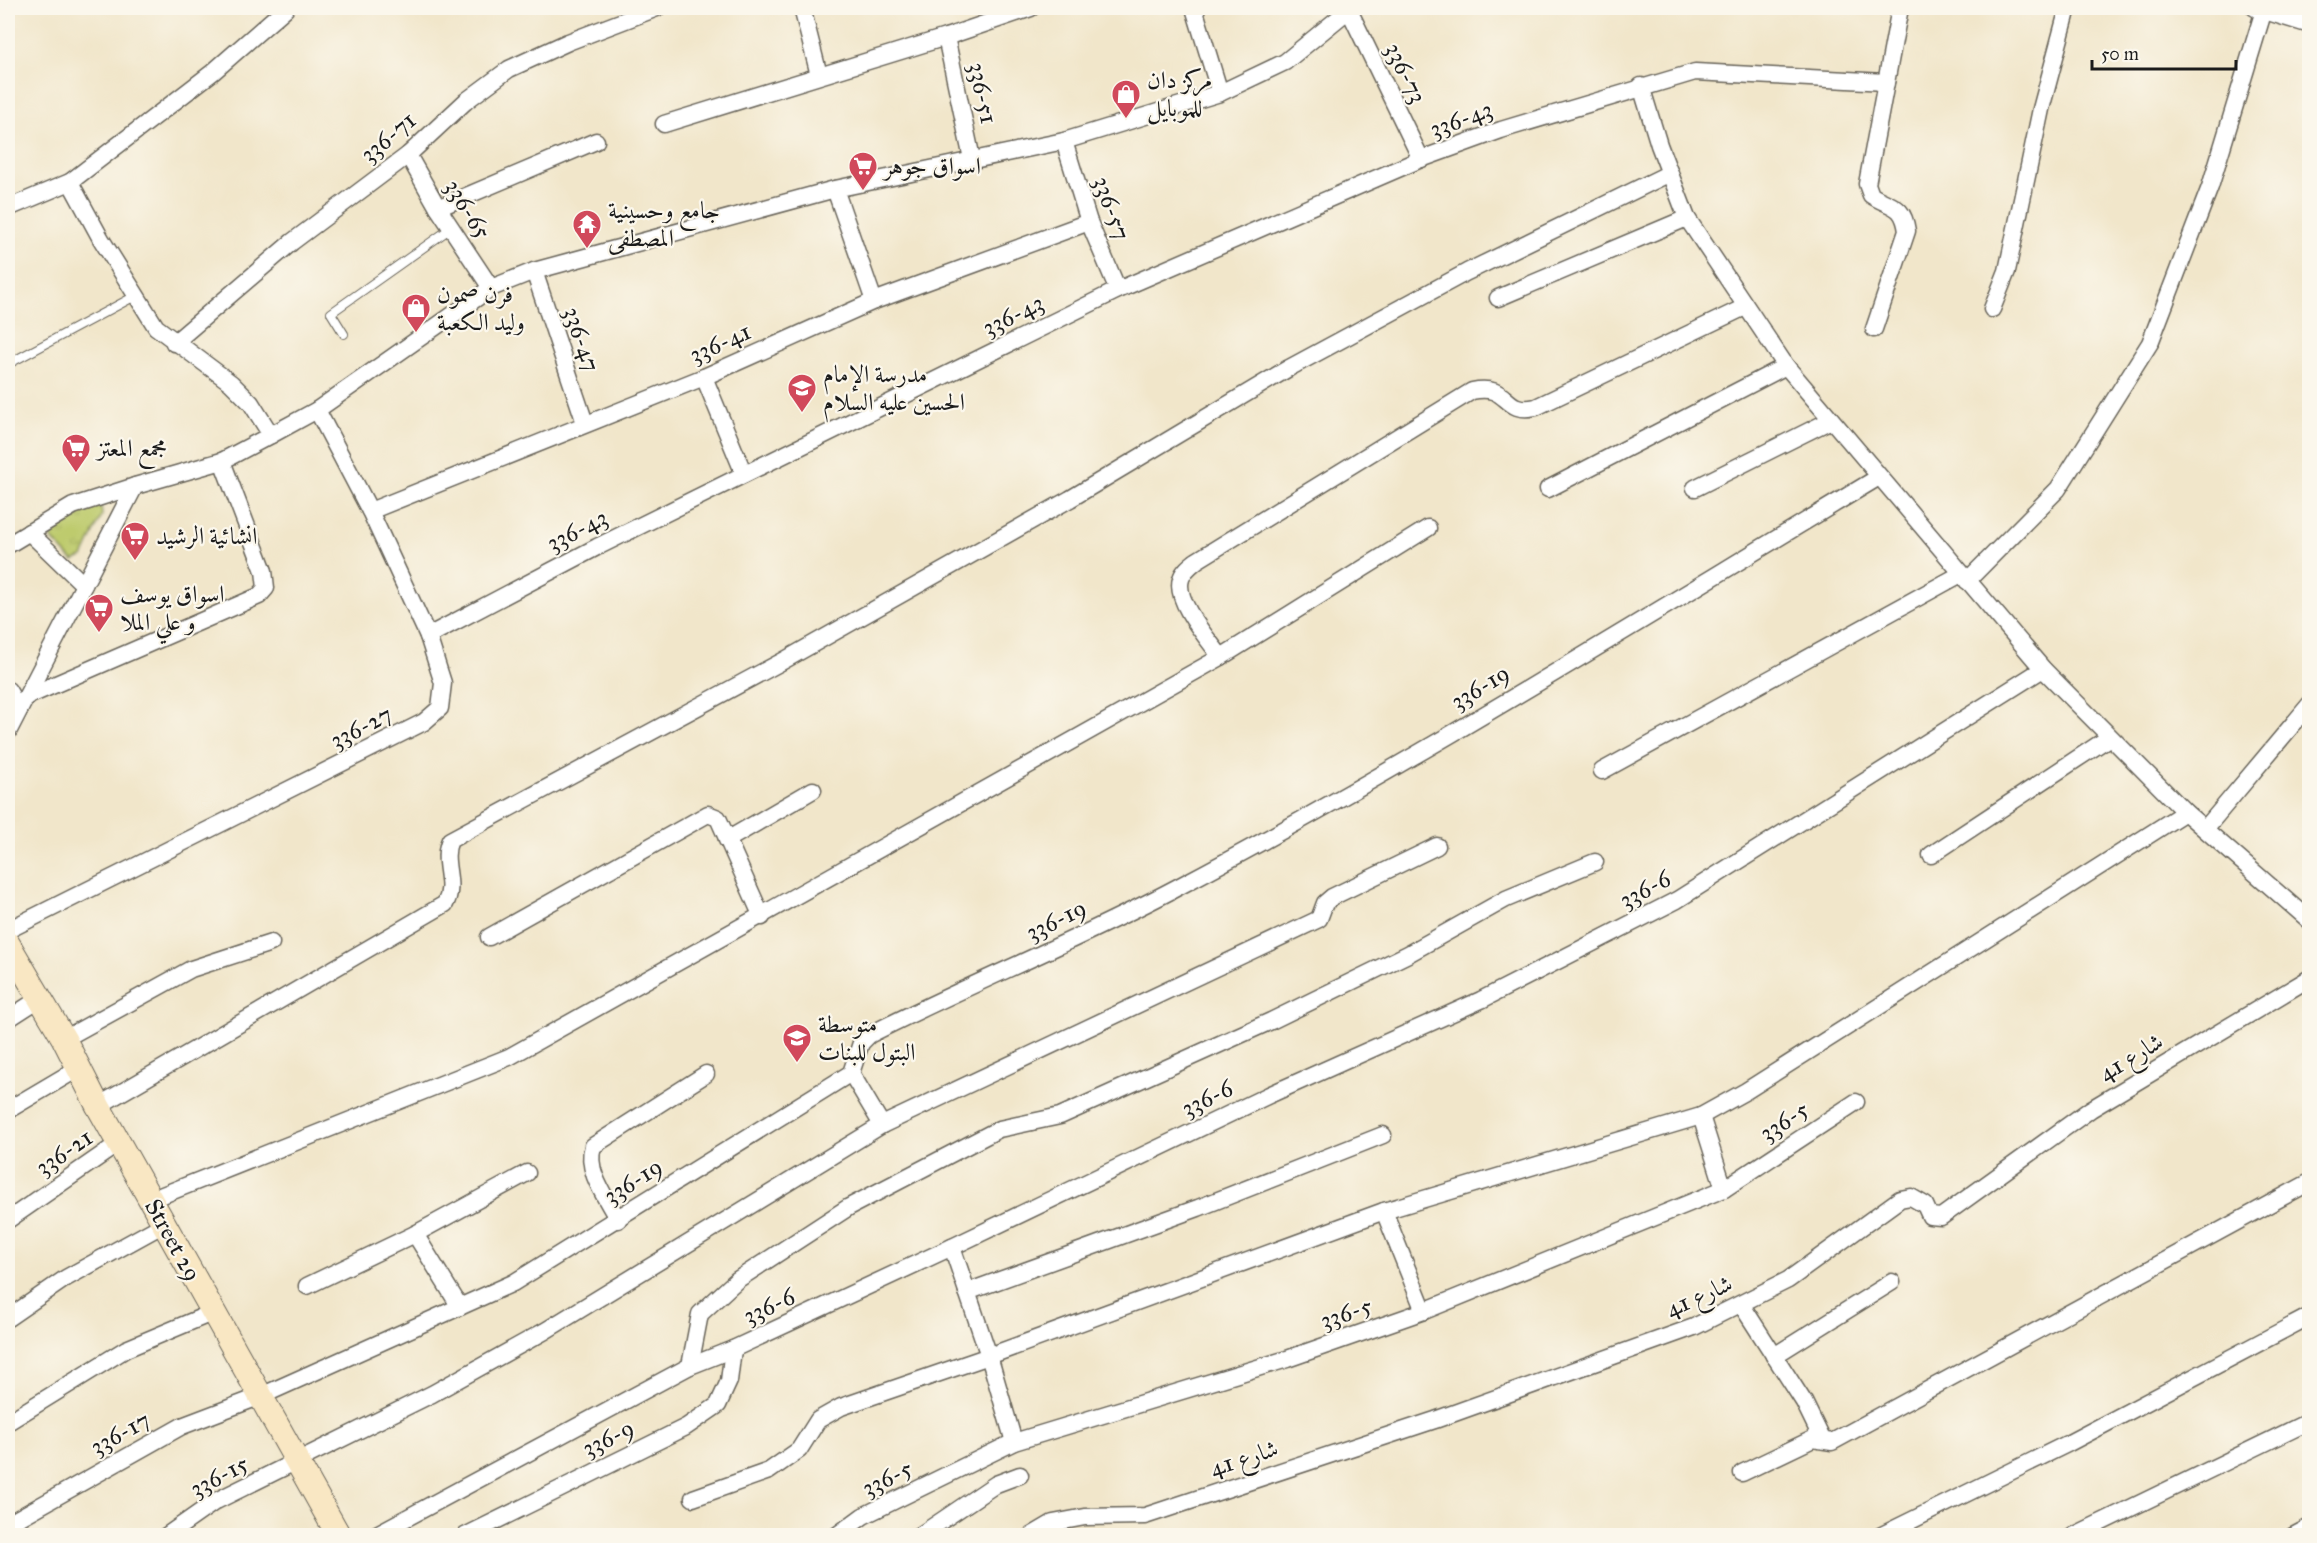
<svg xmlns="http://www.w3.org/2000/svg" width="2317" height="1543" viewBox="0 0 2317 1543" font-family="'IM FELL Great Primer',Amiri,serif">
  <defs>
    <pattern id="grass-tufts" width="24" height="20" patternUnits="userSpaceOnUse" patternTransform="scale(1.5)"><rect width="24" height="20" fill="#becb6d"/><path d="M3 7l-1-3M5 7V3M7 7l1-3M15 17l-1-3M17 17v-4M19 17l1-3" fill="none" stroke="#a3ae5e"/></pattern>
  </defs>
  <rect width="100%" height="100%" fill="#fbf7ec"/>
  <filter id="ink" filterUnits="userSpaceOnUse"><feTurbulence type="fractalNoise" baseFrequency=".0167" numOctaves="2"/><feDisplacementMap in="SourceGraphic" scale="12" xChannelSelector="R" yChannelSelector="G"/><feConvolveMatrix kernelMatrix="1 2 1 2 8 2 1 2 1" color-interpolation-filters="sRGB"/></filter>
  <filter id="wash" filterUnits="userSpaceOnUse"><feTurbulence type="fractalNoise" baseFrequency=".008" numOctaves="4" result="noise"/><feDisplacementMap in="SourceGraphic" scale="24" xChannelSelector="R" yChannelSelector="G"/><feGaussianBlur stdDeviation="1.35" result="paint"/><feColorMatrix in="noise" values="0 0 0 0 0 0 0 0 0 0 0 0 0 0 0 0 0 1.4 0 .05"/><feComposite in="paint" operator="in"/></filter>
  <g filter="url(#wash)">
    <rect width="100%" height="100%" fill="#f1e6ca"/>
    <polygon fill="url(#grass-tufts)" stroke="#6d7444" stroke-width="1.5" points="92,505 101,507 102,515 83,557 73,561 51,538 55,528"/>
  </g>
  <g filter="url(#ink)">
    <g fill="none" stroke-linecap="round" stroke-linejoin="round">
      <g stroke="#676359" stroke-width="10">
        <g id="lane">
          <polyline points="344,334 331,313 451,228"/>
          <polyline points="8,364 137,295"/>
        </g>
      </g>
      <g stroke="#676359" stroke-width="19">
        <g id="street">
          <polyline points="802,8 819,75"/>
          <polyline points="1194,8 1220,93"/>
          <polyline points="1348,8 1421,159"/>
          <polyline points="2255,8 2310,25"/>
          <polyline points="946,37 972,159"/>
          <polyline points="1641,86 1659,145 1687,218 1786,366 2043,669 2185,812 2310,921"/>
          <polyline points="664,124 946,37 1031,8"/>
          <polyline points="1064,141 1089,222 1118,290"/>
          <polyline points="408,155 438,208 491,288"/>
          <polyline points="70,182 101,239 156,327 231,383 251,403 271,435"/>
          <polyline points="835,189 874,301"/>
          <polyline points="8,208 70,182 213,72 286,8"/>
          <polyline points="438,208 596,141"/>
          <polyline points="534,271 585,423"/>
          <polyline points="1498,298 1687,218"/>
          <polyline points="1992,309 2007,271 2041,109 2068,8"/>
          <path d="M 1874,329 L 1907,231 C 1903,203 1891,208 1871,195 L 1867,184 L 1900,8"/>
          <polyline points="174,343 292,242 408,155 466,101 509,69 568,42 657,8"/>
          <polyline points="704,377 744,474"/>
          <polyline points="1695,488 1831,420"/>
          <polyline points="1548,489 1786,366"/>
          <polyline points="370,511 704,377 874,301 1089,222"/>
          <polyline points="29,532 84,585"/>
          <polyline points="8,545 73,506 135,486"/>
          <polyline points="1967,581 2058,489 2150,343 2210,187 2264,10"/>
          <polyline points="428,636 597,547 1118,290 1421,159 1501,130 1695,72 1886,82"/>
          <path d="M 1221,657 C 1208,639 1174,601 1181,579 C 1183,571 1190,566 1196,561 L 1472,391 C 1511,383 1501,415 1536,407 L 1745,307"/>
          <polyline points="8,690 19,710"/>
          <polyline points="26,697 259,596 266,588 264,571 222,461"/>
          <polyline points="8,732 135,486 222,461 271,435 317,410 491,288 534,271 835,189 1064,141 1220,93 1285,62 1351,8"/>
          <polyline points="1602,771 1961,574"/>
          <polyline points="2205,829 2310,704"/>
          <polyline points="727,840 813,790"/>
          <polyline points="1931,855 2110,737"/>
          <polyline points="8,930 424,722 440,708 443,683 428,636 370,511 317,410"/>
          <polyline points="489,937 708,814 718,818 762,917"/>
          <polyline points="8,1019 39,999"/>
          <polyline points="64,1039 191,969 271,943"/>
          <polyline points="851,1073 882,1125"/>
          <path d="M 98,1106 L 445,904 C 457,883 440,862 450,840 L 783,661 L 1070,499 L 1289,368 L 1467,272 L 1670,173"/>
          <polyline points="8,1110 79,1068"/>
          <polyline points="1701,1116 1724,1189"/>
          <polyline points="150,1200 509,1057 1221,657 1428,528"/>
          <polyline points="1384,1211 1424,1311"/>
          <polyline points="8,1220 119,1143"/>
          <path d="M 618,1220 C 606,1197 585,1171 593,1146 L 706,1074"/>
          <polyline points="415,1234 460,1307"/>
          <polyline points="952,1247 989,1356 1014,1442"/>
          <polyline points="307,1286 415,1234 527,1173"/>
          <polyline points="967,1292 1198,1208 1383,1135"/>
          <polyline points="1741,1304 1804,1402 1822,1439"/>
          <polyline points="8,1318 66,1278 164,1224"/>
          <polyline points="1774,1356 1892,1282"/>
          <polyline points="690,1366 700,1314 737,1280 849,1207 999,1129 1060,1116 1271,1021 1408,954 1506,899 1595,862"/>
          <polyline points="8,1422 126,1349 214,1312"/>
          <polyline points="1742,1473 1813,1439 1832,1442 2310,1182"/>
          <polyline points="693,1498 769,1471 799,1450 818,1420 841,1407 989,1356 1384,1211 1701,1116 1746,1091 2185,812"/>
          <path d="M 8,1524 L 182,1426 L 261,1396 L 513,1283 L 851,1073 L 861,1043 L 869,1035 C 971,983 1077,941 1178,887 C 1417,761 1647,616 1879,477"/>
          <polyline points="166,1536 216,1501 432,1394 545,1331 882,1125 1319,919 1325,903 1332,897 1437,846"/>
          <polyline points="373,1536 690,1366 733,1349 952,1247 1269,1095 1481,1000 1677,900 2043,669"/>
          <polyline points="465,1536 686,1427 718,1405 729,1381 733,1349"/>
          <polyline points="836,1536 863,1516 1014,1442 1287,1359 1424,1311 1724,1189 1856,1102"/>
          <polyline points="919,1536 996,1484 1020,1475"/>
          <polyline points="1031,1536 1053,1523 1085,1517 1145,1516 1435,1420 1694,1327 1788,1280 1900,1199 1911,1197 1925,1205 1930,1216 1941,1217 2091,1109 2310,978"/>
          <polyline points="1880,1536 2069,1443 2310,1316"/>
          <polyline points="2073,1536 2310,1421"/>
          <polyline points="2293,1536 2310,1527"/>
        </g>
      </g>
      <g stroke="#676359" stroke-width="26">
        <polyline id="secondary" points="8,944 64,1039 98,1106 339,1536"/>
      </g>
      <use href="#lane" stroke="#fff" stroke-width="8"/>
      <use href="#street" stroke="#fff" stroke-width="16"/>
      <use href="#secondary" stroke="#f9e7c3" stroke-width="24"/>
    </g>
  </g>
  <defs>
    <g id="shop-pin" transform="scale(1.5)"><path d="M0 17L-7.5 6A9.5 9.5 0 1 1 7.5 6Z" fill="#d1495b" stroke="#fbf7ec"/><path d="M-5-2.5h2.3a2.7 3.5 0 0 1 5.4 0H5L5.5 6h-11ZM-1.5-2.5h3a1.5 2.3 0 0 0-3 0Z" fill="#fff"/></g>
    <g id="supermarket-pin" transform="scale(1.5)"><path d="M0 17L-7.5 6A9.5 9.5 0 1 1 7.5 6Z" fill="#d1495b" stroke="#fbf7ec"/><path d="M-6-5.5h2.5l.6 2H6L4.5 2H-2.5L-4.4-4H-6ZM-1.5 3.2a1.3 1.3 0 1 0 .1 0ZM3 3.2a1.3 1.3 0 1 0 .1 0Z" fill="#fff"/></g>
    <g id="temple-pin" transform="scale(1.5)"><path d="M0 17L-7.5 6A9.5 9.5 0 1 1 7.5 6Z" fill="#d1495b" stroke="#fbf7ec"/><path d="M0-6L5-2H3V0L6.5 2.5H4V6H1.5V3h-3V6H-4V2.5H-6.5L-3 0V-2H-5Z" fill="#fff"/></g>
    <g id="school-pin" transform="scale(1.5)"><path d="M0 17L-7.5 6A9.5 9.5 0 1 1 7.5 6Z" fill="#d1495b" stroke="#fbf7ec"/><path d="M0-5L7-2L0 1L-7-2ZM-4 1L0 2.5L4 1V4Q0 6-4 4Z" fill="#fff"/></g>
  </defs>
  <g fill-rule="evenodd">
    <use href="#shop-pin" x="1126" y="94"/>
    <use href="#supermarket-pin" x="863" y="166"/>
    <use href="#temple-pin" x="587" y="224"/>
    <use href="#shop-pin" x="416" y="308"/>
    <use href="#school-pin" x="802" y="388"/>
    <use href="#supermarket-pin" x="76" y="448"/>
    <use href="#supermarket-pin" x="135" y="536"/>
    <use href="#supermarket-pin" x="99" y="608"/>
    <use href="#school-pin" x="797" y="1038"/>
  </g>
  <g text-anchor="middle" stroke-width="4.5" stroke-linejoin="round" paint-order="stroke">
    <g font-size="24" fill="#1c1c1c" stroke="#fbf7ec">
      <text transform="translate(1406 73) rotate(64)" y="8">336-73</text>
      <text transform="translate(983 93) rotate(78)" y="8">336-51</text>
      <text transform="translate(1461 119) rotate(-20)" y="8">336-43</text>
      <text transform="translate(388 137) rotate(-40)" y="8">336-71</text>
      <text transform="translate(1112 208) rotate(70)" y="8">336-57</text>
      <text transform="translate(468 209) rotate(58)" y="8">336-65</text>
      <text transform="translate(1013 315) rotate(-26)" y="8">336-43</text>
      <text transform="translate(582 339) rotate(71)" y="8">336-47</text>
      <text transform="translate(720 343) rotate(-24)" y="8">336-41</text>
      <text transform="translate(577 530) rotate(-27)" y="8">336-43</text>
      <text transform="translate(1480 687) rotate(-31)" y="8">336-19</text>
      <text transform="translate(361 727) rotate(-27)" y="8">336-27</text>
      <text transform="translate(1645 889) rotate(-28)" y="8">336-6</text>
      <text transform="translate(1056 920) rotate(-26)" y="8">336-19</text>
      <text transform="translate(2131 1057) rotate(-31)" y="8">شارع 41</text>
      <text transform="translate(1207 1098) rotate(-26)" y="8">336-6</text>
      <text transform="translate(1784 1121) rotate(-33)" y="8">336-5</text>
      <text transform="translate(64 1152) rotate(-34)" y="8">336-21</text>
      <text transform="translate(633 1181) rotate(-32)" y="8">336-19</text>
      <text transform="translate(173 1240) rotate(61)" y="8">Street 29</text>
      <text transform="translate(1699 1296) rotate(-24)" y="8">شارع 41</text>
      <text transform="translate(769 1306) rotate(-25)" y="8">336-6</text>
      <text transform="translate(1346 1313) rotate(-19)" y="8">336-5</text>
      <text transform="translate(120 1433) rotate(-29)" y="8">336-17</text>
      <text transform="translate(608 1438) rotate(-26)" y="8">336-9</text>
      <text transform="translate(1244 1458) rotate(-18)" y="8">شارع 41</text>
      <text transform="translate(219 1476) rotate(-28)" y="8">336-15</text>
      <text transform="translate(887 1478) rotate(-26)" y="8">336-5</text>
    </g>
    <g font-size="24" fill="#1c1c1c" stroke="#fbf7ec" text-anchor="start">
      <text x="1147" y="88">مركز دان<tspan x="1147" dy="28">للموبايل</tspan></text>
      <text x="884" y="174">اسواق جوهر</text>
      <text x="608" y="218">جامع وحسينية<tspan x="608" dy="28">المصطفى</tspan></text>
      <text x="437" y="302">فرن صمون<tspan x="437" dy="28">وليد الكعبة</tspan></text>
      <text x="823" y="382">مدرسة الإمام<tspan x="823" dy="28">الحسين عليه السلام</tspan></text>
      <text x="97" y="456">مجمع المعتز</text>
      <text x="156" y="544">انشائية الرشيد</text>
      <text x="120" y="602">اسواق يوسف<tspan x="120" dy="28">و علي الملا</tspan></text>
      <text x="818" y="1032">متوسطة<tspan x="818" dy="28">البتول للبنات</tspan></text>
    </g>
  </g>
  <rect width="2317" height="1543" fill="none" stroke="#fbf7ec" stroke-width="30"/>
  <path d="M2092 60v9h144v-9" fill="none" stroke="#1c1c1c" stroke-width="3"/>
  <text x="2101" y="60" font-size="18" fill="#1c1c1c" stroke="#fbf7ec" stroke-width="4.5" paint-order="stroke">50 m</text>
</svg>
